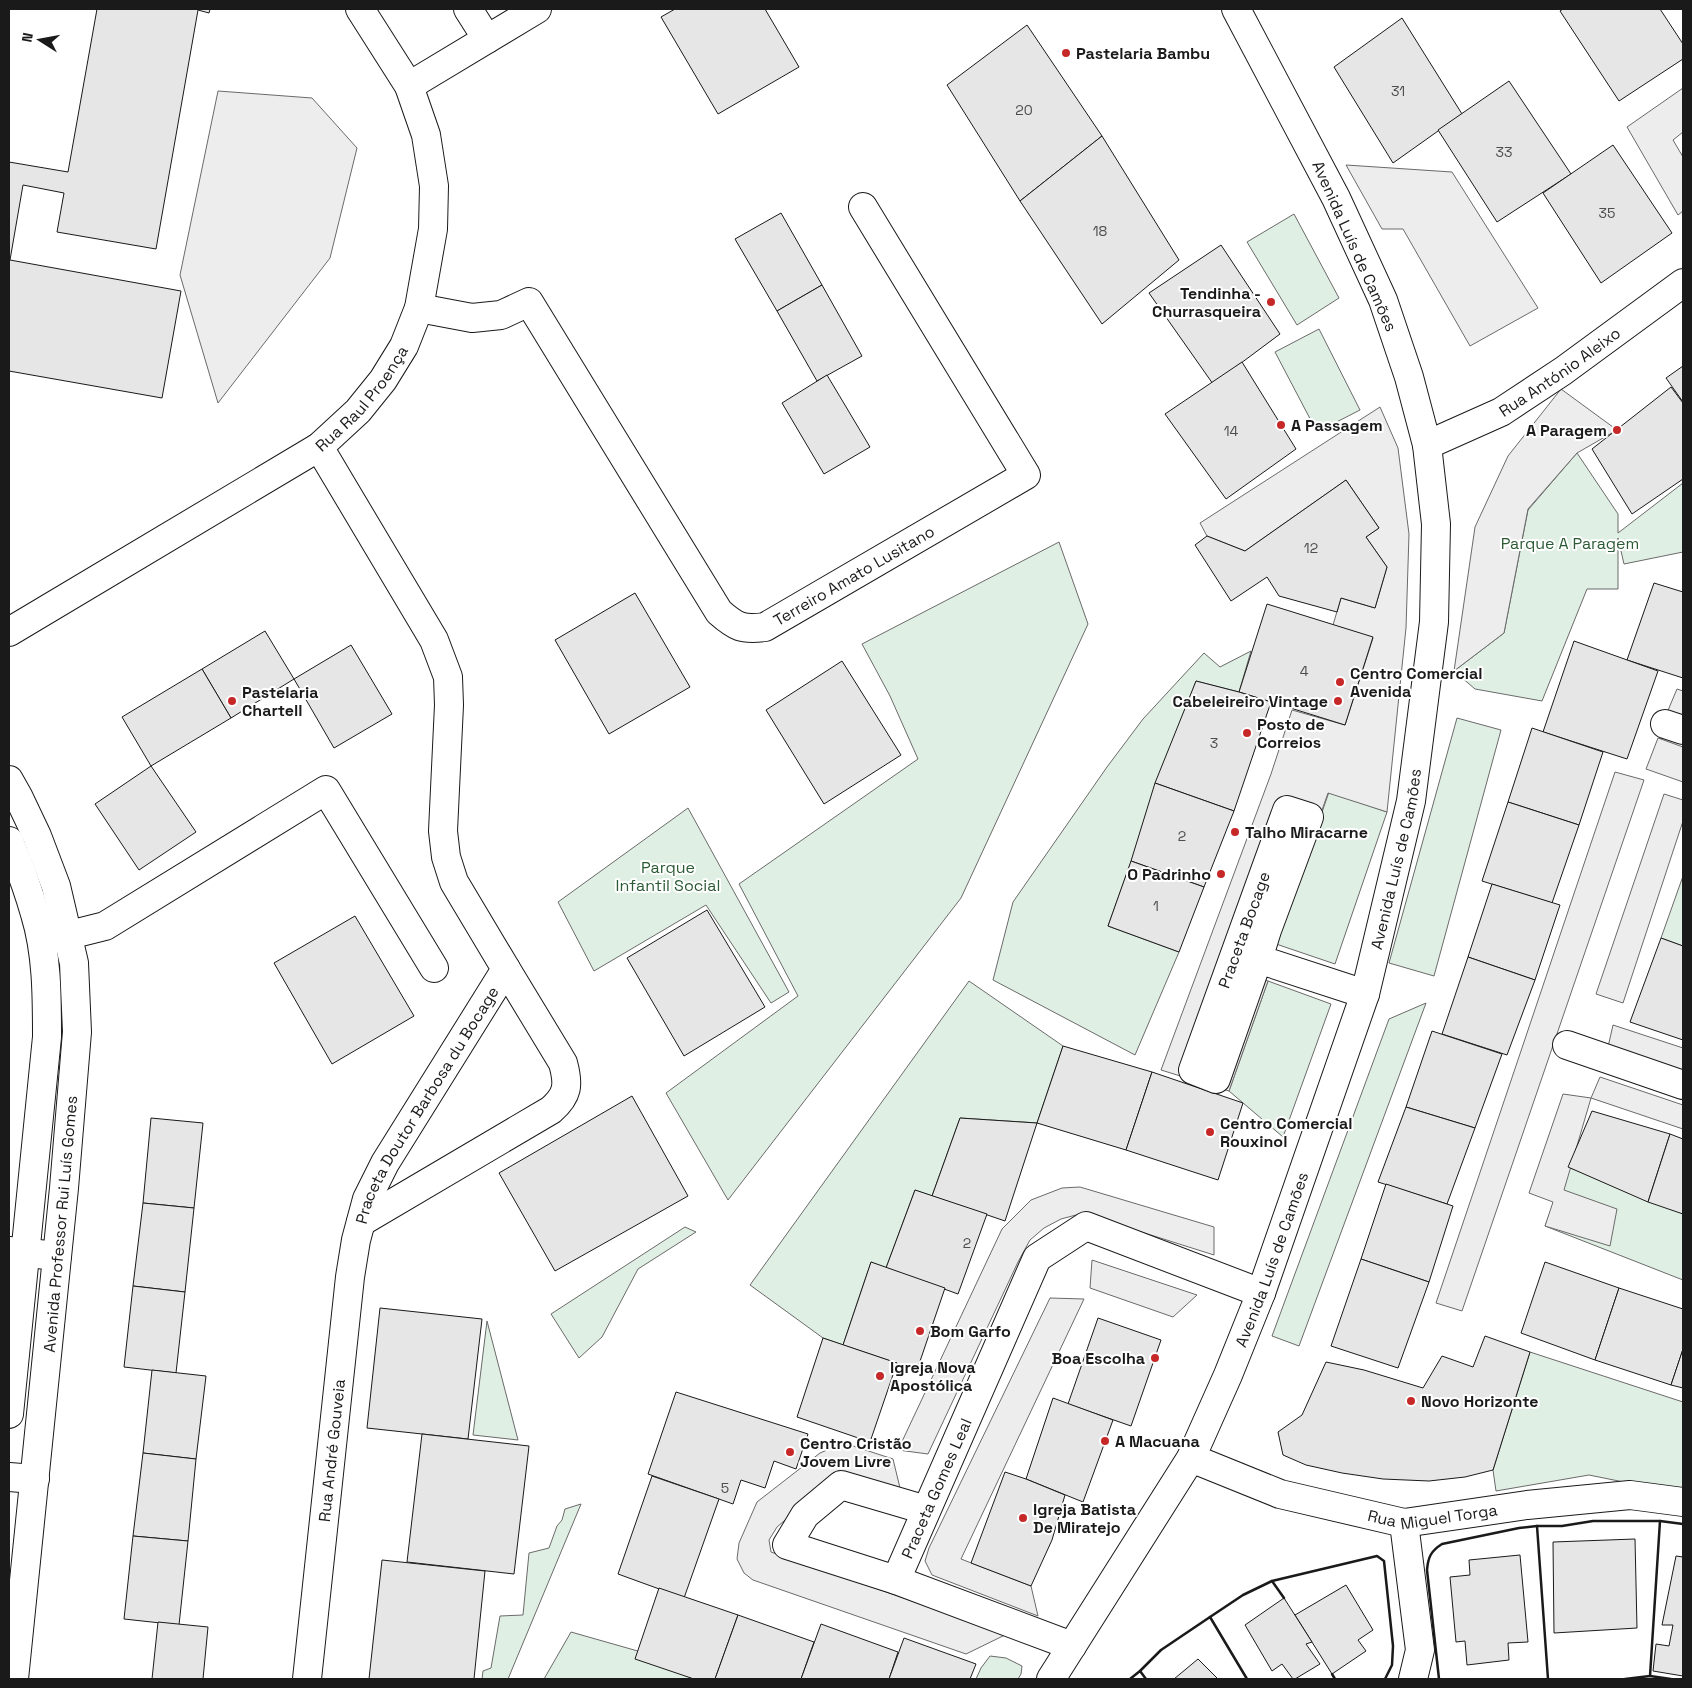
<svg xmlns="http://www.w3.org/2000/svg" width="1692" height="1688" viewBox="0 0 1692 1688" font-family="'Space Grotesk',sans-serif">
  <rect width="100%" height="100%" fill="#fff"/>
  <g fill="#e0efe3" stroke="#6a6a6a">
    <polygon points="1294,214 1339,298 1297,325 1247,242"/>
    <polygon points="1319,329 1360,410 1317,432 1275,352"/>
    <polygon points="1577,453 1618,514 1618,533 1683,483 1683,552 1624,564 1618,538 1618,589 1587,589 1542,701 1475,689 1454,671 1504,633 1528,510"/>
    <polygon points="1059,542 1088,624 961,898 728,1200 666,1093 798,996 739,884 918,759 890,696 862,644"/>
    <polygon points="1251,651 1239,692 1196,681 1108,926 1179,952 1135,1055 993,980 1013,902 1107,767 1143,719 1204,653 1220,667"/>
    <polygon points="1457,718 1501,730 1434,976 1389,963"/>
    <polygon points="1329,792 1387,812 1335,964 1276,944"/>
    <polygon points="688,808 789,992 771,1003 706,905 594,971 558,902"/>
    <polygon points="1683,876 1683,946 1661,938"/>
    <polygon points="969,981 1063,1046 1037,1123 960,1118 932,1196 915,1190 886,1268 871,1262 843,1345 823,1338 750,1285"/>
    <polygon points="1268,981 1331,1004 1283,1137 1229,1091"/>
    <polygon points="1426,1003 1299,1346 1272,1336 1389,1019"/>
    <polygon points="1568,1167 1683,1213 1683,1280 1545,1226"/>
    <polygon points="685,1227 696,1232 638,1269 602,1337 579,1358 551,1314"/>
    <polygon points="487,1321 518,1440 473,1435"/>
    <polygon points="1530,1352 1683,1402 1683,1494 1589,1475 1496,1491 1493,1470"/>
    <polygon points="581,1504 508,1679 482,1679 483,1671 491,1668 500,1616 523,1615 529,1553 549,1548 557,1526 562,1520 565,1509"/>
    <polygon points="571,1632 736,1679 544,1679"/>
    <polygon points="990,1656 1006,1658 1022,1666 1021,1674 1018,1679 976,1679 981,1668"/>
  </g>
  <g fill="#ededed" stroke="#6a6a6a">
    <polygon points="1683,88 1683,132 1673,140 1683,157 1683,211 1678,215 1627,127"/>
    <polygon points="218,91 312,98 357,148 330,258 218,403 180,275"/>
    <polygon points="1346,165 1452,172 1538,308 1470,346 1403,229 1382,229"/>
    <polygon points="1561,389 1617,430 1577,453 1528,509 1504,633 1454,671 1475,527 1508,456"/>
    <polygon points="1380,407 1398,448 1409,534 1406,628 1387,812 1328,793 1314,833 1256,978 1268,981 1229,1091 1161,1070 1271,774 1292,710 1345,725 1373,638 1333,625 1341,598 1375,608 1387,567 1366,537 1379,528 1346,480 1245,551 1207,536 1200,523"/>
    <polygon points="1677,689 1683,691 1683,721 1666,715"/>
    <polygon points="1658,738 1683,747 1683,782 1646,769"/>
    <polygon points="1615,772 1644,780 1462,1311 1436,1303"/>
    <polygon points="1664,794 1683,800 1683,821 1623,1003 1596,994"/>
    <polygon points="1613,1025 1683,1048 1683,1073 1608,1047"/>
    <polygon points="1600,1077 1683,1105 1683,1129 1591,1098 1564,1190 1617,1209 1610,1246 1545,1226 1553,1202 1529,1193 1563,1094 1591,1098"/>
    <polygon points="1080,1187 1214,1227 1214,1255 1097,1218 1076,1215 1061,1219 1044,1228 1030,1240 1018,1262 928,1454 898,1450 1002,1229 1031,1200 1062,1188"/>
    <polygon points="1092,1260 1197,1295 1173,1317 1090,1288"/>
    <polygon points="1050,1298 1084,1299 961,1559 1031,1586 1038,1616 932,1575 925,1561 929,1548"/>
    <polygon points="850,1445 893,1459 900,1488 841,1472 777,1527 769,1540 771,1552 1007,1634 966,1654 753,1580 744,1573 737,1559 739,1543 757,1502 820,1453 834,1447"/>
  </g>
  <g fill="#e6e6e6" stroke="#1a1a1a">
    <polygon points="97,9 210,9 209,13 198,10 156,249 57,232 64,193 23,185 10,260 181,291 162,398 9,371 9,162 68,172"/>
    <polygon points="675,9 765,9 799,67 718,114 661,17"/>
    <polygon points="1563,9 1660,9 1683,44 1683,59 1619,101 1560,11"/>
    <polygon points="1402,18 1462,114 1393,163 1334,67"/>
    <polygon points="1027,25 1102,136 1020,201 947,85"/>
    <polygon points="1509,81 1571,174 1497,222 1438,130"/>
    <polygon points="1102,136 1179,260 1102,324 1020,201"/>
    <polygon points="1613,145 1672,233 1601,283 1543,193"/>
    <polygon points="781,213 822,285 777,311 735,239"/>
    <polygon points="1221,245 1280,334 1213,384 1149,293"/>
    <polygon points="822,285 862,356 817,381 777,311"/>
    <polygon points="1242,362 1296,449 1226,499 1165,414"/>
    <polygon points="1683,366 1683,402 1666,378"/>
    <polygon points="827,375 870,447 824,474 782,403"/>
    <polygon points="1671,387 1683,403 1683,479 1632,514 1592,449"/>
    <polygon points="1346,480 1379,528 1366,537 1387,567 1375,608 1341,598 1337,612 1279,596 1267,577 1231,601 1195,545 1207,536 1245,551"/>
    <polygon points="1654,583 1683,592 1683,678 1627,660"/>
    <polygon points="635,593 690,687 609,734 555,640"/>
    <polygon points="1267,604 1373,637 1345,725 1239,692"/>
    <polygon points="265,631 294,679 231,718 202,669"/>
    <polygon points="1574,641 1658,671 1627,759 1543,732"/>
    <polygon points="351,645 392,714 334,748 294,679"/>
    <polygon points="842,661 901,755 824,804 766,710"/>
    <polygon points="202,669 231,718 151,766 122,717"/>
    <polygon points="1196,681 1239,692 1271,702 1234,811 1155,783"/>
    <polygon points="1532,728 1603,752 1579,825 1508,802"/>
    <polygon points="151,766 196,832 139,870 95,804"/>
    <polygon points="1155,783 1234,811 1204,887 1131,861"/>
    <polygon points="1508,802 1579,825 1552,903 1482,881"/>
    <polygon points="1131,861 1204,887 1179,952 1108,926"/>
    <polygon points="1492,884 1560,905 1535,980 1468,957"/>
    <polygon points="707,910 765,1007 684,1056 627,958"/>
    <polygon points="355,916 414,1016 332,1064 274,963"/>
    <polygon points="1661,938 1683,946 1683,1040 1630,1022"/>
    <polygon points="1468,957 1535,980 1507,1055 1442,1034"/>
    <polygon points="1432,1031 1502,1054 1475,1128 1406,1107"/>
    <polygon points="1063,1046 1152,1072 1126,1150 1037,1123"/>
    <polygon points="1152,1072 1243,1103 1218,1180 1126,1150"/>
    <polygon points="632,1096 688,1196 555,1271 499,1173"/>
    <polygon points="1406,1107 1475,1128 1447,1204 1378,1182"/>
    <polygon points="1592,1111 1670,1134 1648,1202 1568,1167"/>
    <polygon points="151,1118 203,1123 194,1208 143,1203"/>
    <polygon points="960,1118 1037,1123 1005,1221 932,1196"/>
    <polygon points="1670,1134 1683,1139 1683,1214 1648,1202"/>
    <polygon points="1386,1184 1453,1206 1429,1282 1361,1259"/>
    <polygon points="915,1190 987,1214 958,1294 886,1268"/>
    <polygon points="143,1203 194,1208 185,1292 133,1286"/>
    <polygon points="1361,1259 1429,1282 1398,1368 1331,1346"/>
    <polygon points="871,1262 945,1288 917,1370 843,1345"/>
    <polygon points="1545,1262 1619,1288 1595,1360 1521,1333"/>
    <polygon points="133,1286 185,1292 176,1373 124,1367"/>
    <polygon points="1619,1288 1683,1309 1683,1349 1671,1385 1595,1360"/>
    <polygon points="380,1308 482,1319 468,1439 367,1428"/>
    <polygon points="1098,1318 1161,1340 1131,1426 1068,1404"/>
    <polygon points="1485,1336 1530,1352 1493,1470 1465,1477 1429,1481 1383,1479 1342,1473 1306,1465 1283,1455 1278,1432 1302,1415 1326,1362 1364,1370 1423,1388 1442,1356 1473,1367"/>
    <polygon points="823,1338 897,1363 870,1442 797,1417"/>
    <polygon points="1683,1349 1683,1388 1671,1385"/>
    <polygon points="152,1370 206,1376 196,1459 143,1453"/>
    <polygon points="676,1392 808,1434 796,1469 774,1461 765,1488 741,1480 733,1504 648,1474"/>
    <polygon points="1053,1398 1113,1420 1083,1502 1026,1479"/>
    <polygon points="422,1434 529,1446 514,1574 407,1562"/>
    <polygon points="143,1453 196,1459 188,1541 133,1536"/>
    <polygon points="1005,1472 1026,1479 1065,1495 1052,1540 1031,1586 971,1563"/>
    <polygon points="652,1476 719,1499 684,1598 618,1574"/>
    <polygon points="133,1536 188,1541 179,1625 124,1619"/>
    <polygon points="1635,1539 1637,1628 1554,1633 1553,1542"/>
    <polygon points="1520,1555 1528,1642 1508,1643 1509,1660 1467,1665 1465,1641 1456,1642 1450,1577 1470,1575 1469,1560"/>
    <polygon points="1676,1556 1683,1557 1683,1676 1653,1671 1656,1644 1669,1646 1673,1625 1662,1625"/>
    <polygon points="382,1560 485,1571 474,1679 369,1679"/>
    <polygon points="1346,1585 1373,1630 1358,1640 1366,1651 1332,1674 1295,1615"/>
    <polygon points="659,1588 738,1615 715,1679 694,1679 635,1659"/>
    <polygon points="1284,1598 1312,1642 1306,1644 1320,1664 1295,1679 1293,1679 1282,1664 1272,1671 1245,1625"/>
    <polygon points="738,1615 814,1642 801,1679 715,1679"/>
    <polygon points="158,1622 208,1627 203,1679 152,1679"/>
    <polygon points="821,1624 898,1652 889,1679 801,1679"/>
    <polygon points="904,1638 976,1664 970,1679 889,1679"/>
    <polygon points="1198,1659 1218,1679 1174,1679"/>
  </g>
  <g fill="none" stroke-linecap="round" stroke-linejoin="round">
    <g stroke="#1a1a1a" stroke-width="30">
      <g id="minor">
        <polyline points="468,9 487,39"/>
        <polyline points="409,86 537,9"/>
        <path id="s1" d="M 419,308 L 472,318 L 501,315 L 529,302 L 719,612 C 736,627 742,630 765,627 L 1026,475 L 863,207"/>
        <path id="s2" d="M 1427,445 L 1501,412 L 1563,371 L 1683,283"/>
        <path id="s3" d="M 9,632 L 319,447 L 358,411 L 383,380 L 404,346 L 419,308 L 433,229 L 434,186 L 426,135 L 409,86 L 360,9"/>
        <polyline points="1665,724 1683,730"/>
        <polyline points="45,941 105,926 326,790 434,968"/>
        <path id="s4" d="M 1258,959 L 1216,1079 L 1193,1070 L 1287,810 L 1309,817 L 1267,930 L 1258,959 L 1365,994"/>
        <polyline points="1567,1045 1683,1085"/>
        <path d="M 361,1222 L 551,1110 C 568,1095 569,1085 563,1063 L 506,969"/>
        <polyline points="9,1251 57,1256"/>
        <path id="s5" d="M 1191,1458 L 1280,1494 L 1404,1523 L 1527,1505 L 1630,1495 L 1683,1502"/>
        <polyline points="9,1477 35,1479"/>
        <polyline points="1404,1523 1420,1650 1413,1679"/>
        <polyline points="896,1580 787,1545 805,1515 841,1485 926,1510"/>
        <path id="s6" d="M 1072,1646 L 896,1580 L 1037,1258 L 1086,1226 L 1261,1293"/>
        <path id="s7" d="M 307,1679 L 350,1277 L 356,1240 L 367,1199 L 385,1163 L 506,969 L 454,882 L 446,857 L 443,831 L 449,705 L 448,677 L 434,640 L 319,447"/>
      </g>
    </g>
    <g stroke="#1a1a1a" stroke-width="30">
      <g id="tertiary">
        <path id="s8" d="M 1051,1679 L 1191,1458 L 1228,1375 L 1261,1293 L 1365,994 L 1411,801 L 1434,622 L 1436,524 L 1427,445 L 1409,377 L 1383,300 L 1336,198 L 1236,9"/>
      </g>
    </g>
    <g stroke="#1a1a1a" stroke-width="30">
      <g id="secondary">
        <polyline points="9,780 18,796 37,836 56,886 74,963 77,1032 64,1188 14,1679"/>
        <path d="M 9,841 C 19,865 28,889 35,914 C 47,953 47,996 47,1037 L 9,1414"/>
      </g>
    </g>
    <use href="#minor" stroke="#fff" stroke-width="28"/>
    <use href="#tertiary" stroke="#fff" stroke-width="28"/>
    <use href="#secondary" stroke="#fff" stroke-width="28"/>
    <g stroke="#1a1a1a" stroke-width="2.5">
      <polyline points="1660,1521 1683,1524"/>
      <polyline points="1537,1526 1562,1526 1593,1521 1660,1521 1650,1676 1625,1679"/>
      <polyline points="1272,1581 1377,1556 1384,1561 1393,1646 1392,1665 1385,1679"/>
      <polyline points="1210,1617 1243,1595 1272,1581 1284,1598"/>
      <polyline points="1140,1671 1161,1650 1210,1617 1247,1679"/>
      <polyline points="1332,1674 1335,1679"/>
      <polyline points="1650,1676 1671,1679"/>
      <polyline points="1130,1679 1140,1671 1146,1679"/>
      <path d="M 1439,1679 L 1427,1570 C 1428,1557 1431,1551 1442,1544 L 1519,1528 L 1537,1526 L 1548,1679"/>
    </g>
  </g>
  <g fill="#c62828" stroke="#fff" stroke-width="2">
    <circle cx="1066" cy="53" r="5"/>
    <circle cx="1271" cy="302" r="5"/>
    <circle cx="1281" cy="425" r="5"/>
    <circle cx="1617" cy="430" r="5"/>
    <circle cx="1340" cy="682" r="5"/>
    <circle cx="232" cy="701" r="5"/>
    <circle cx="1338" cy="701" r="5"/>
    <circle cx="1247" cy="733" r="5"/>
    <circle cx="1235" cy="832" r="5"/>
    <circle cx="1221" cy="874" r="5"/>
    <circle cx="1210" cy="1132" r="5"/>
    <circle cx="920" cy="1331" r="5"/>
    <circle cx="1155" cy="1358" r="5"/>
    <circle cx="880" cy="1376" r="5"/>
    <circle cx="1411" cy="1401" r="5"/>
    <circle cx="1105" cy="1441" r="5"/>
    <circle cx="790" cy="1452" r="5"/>
    <circle cx="1023" cy="1518" r="5"/>
  </g>
  <g text-anchor="middle" stroke-width="4" stroke-linejoin="round" paint-order="stroke">
    <g font-size="14" fill="#4d4d4d">
      <text x="1398" y="96">31</text>
      <text x="1024" y="115">20</text>
      <text x="1504" y="157">33</text>
      <text x="1607" y="218">35</text>
      <text x="1100" y="236">18</text>
      <text x="1231" y="436">14</text>
      <text x="1311" y="553">12</text>
      <text x="1304" y="676">4</text>
      <text x="1214" y="748">3</text>
      <text x="1182" y="841">2</text>
      <text x="1156" y="911">1</text>
      <text x="967" y="1248">2</text>
      <text x="725" y="1493">5</text>
    </g>
    <g font-size="16" font-weight="bold" fill="#1a1a1a" stroke="#fff" text-anchor="start">
      <text x="1076" y="59">Pastelaria Bambu</text>
      <text x="1261" y="299" text-anchor="end">Tendinha -<tspan x="1261" dy="18">Churrasqueira</tspan></text>
      <text x="1291" y="431">A Passagem</text>
      <text x="1607" y="436" text-anchor="end">A Paragem</text>
      <text x="1350" y="679">Centro Comercial<tspan x="1350" dy="18">Avenida</tspan></text>
      <text x="242" y="698">Pastelaria<tspan x="242" dy="18">Chartell</tspan></text>
      <text x="1328" y="707" text-anchor="end">Cabeleireiro Vintage</text>
      <text x="1257" y="730">Posto de<tspan x="1257" dy="18">Correios</tspan></text>
      <text x="1245" y="838">Talho Miracarne</text>
      <text x="1211" y="880" text-anchor="end">O Padrinho</text>
      <text x="1220" y="1129">Centro Comercial<tspan x="1220" dy="18">Rouxinol</tspan></text>
      <text x="930" y="1337">Bom Garfo</text>
      <text x="1145" y="1364" text-anchor="end">Boa Escolha</text>
      <text x="890" y="1373">Igreja Nova<tspan x="890" dy="18">Apostólica</tspan></text>
      <text x="1421" y="1407">Novo Horizonte</text>
      <text x="1115" y="1447">A Macuana</text>
      <text x="800" y="1449">Centro Cristão<tspan x="800" dy="18">Jovem Livre</tspan></text>
      <text x="1033" y="1515">Igreja Batista<tspan x="1033" dy="18">De Miratejo</tspan></text>
    </g>
    <g font-size="16" fill="#1a1a1a" stroke="#fff">
      <text transform="translate(1355 246) rotate(66)" y="6">Avenida Luís de Camões</text>
      <text dy="6" stroke="none"><textPath href="#s2" startOffset="152">Rua António Aleixo</textPath></text>
      <text dy="6" stroke="none"><textPath href="#s3" startOffset="426">Rua Raul Proença</textPath></text>
      <text dy="6" stroke="none"><textPath href="#s1" startOffset="631">Terreiro Amato Lusitano</textPath></text>
      <text dy="6" stroke="none"><textPath href="#s8" startOffset="896">Avenida Luís de Camões</textPath></text>
      <text dy="6" stroke="none"><textPath href="#s4" startOffset="301">Praceta Bocage</textPath></text>
      <text dy="6" stroke="none"><textPath href="#s7" startOffset="595">Praceta Doutor Barbosa du Bocage</textPath></text>
      <text transform="translate(60 1224) rotate(-85)" y="6">Avenida Professor Rui Luís Gomes</text>
      <text dy="6" stroke="none"><textPath href="#s8" startOffset="476">Avenida Luís de Camões</textPath></text>
      <text dy="6" stroke="none"><textPath href="#s7" startOffset="230">Rua André Gouveia</textPath></text>
      <text dy="6" stroke="none"><textPath href="#s6" startOffset="288">Praceta Gomes Leal</textPath></text>
      <text dy="6" stroke="none"><textPath href="#s5" startOffset="252">Rua Miguel Torga</textPath></text>
    </g>
    <g font-size="16" fill="#2b5a34" stroke="#fff">
      <text x="1570" y="549">Parque A Paragem</text>
      <text x="668" y="873">Parque<tspan x="668" dy="18">Infantil Social</tspan></text>
    </g>
  </g>
  <rect width="1692" height="1688" fill="none" stroke="#1a1a1a" stroke-width="20"/>
  <g transform="translate(40 40) rotate(281)" stroke="#ffffff" stroke-width="4" paint-order="stroke">
  <path d="M0-4L9 19L0 12L-9 19Z" fill="#1a1a1a"/>
  <text y="-8" font-size="14" font-weight="bold" text-anchor="middle" fill="#1a1a1a">N</text>
  </g>
</svg>
